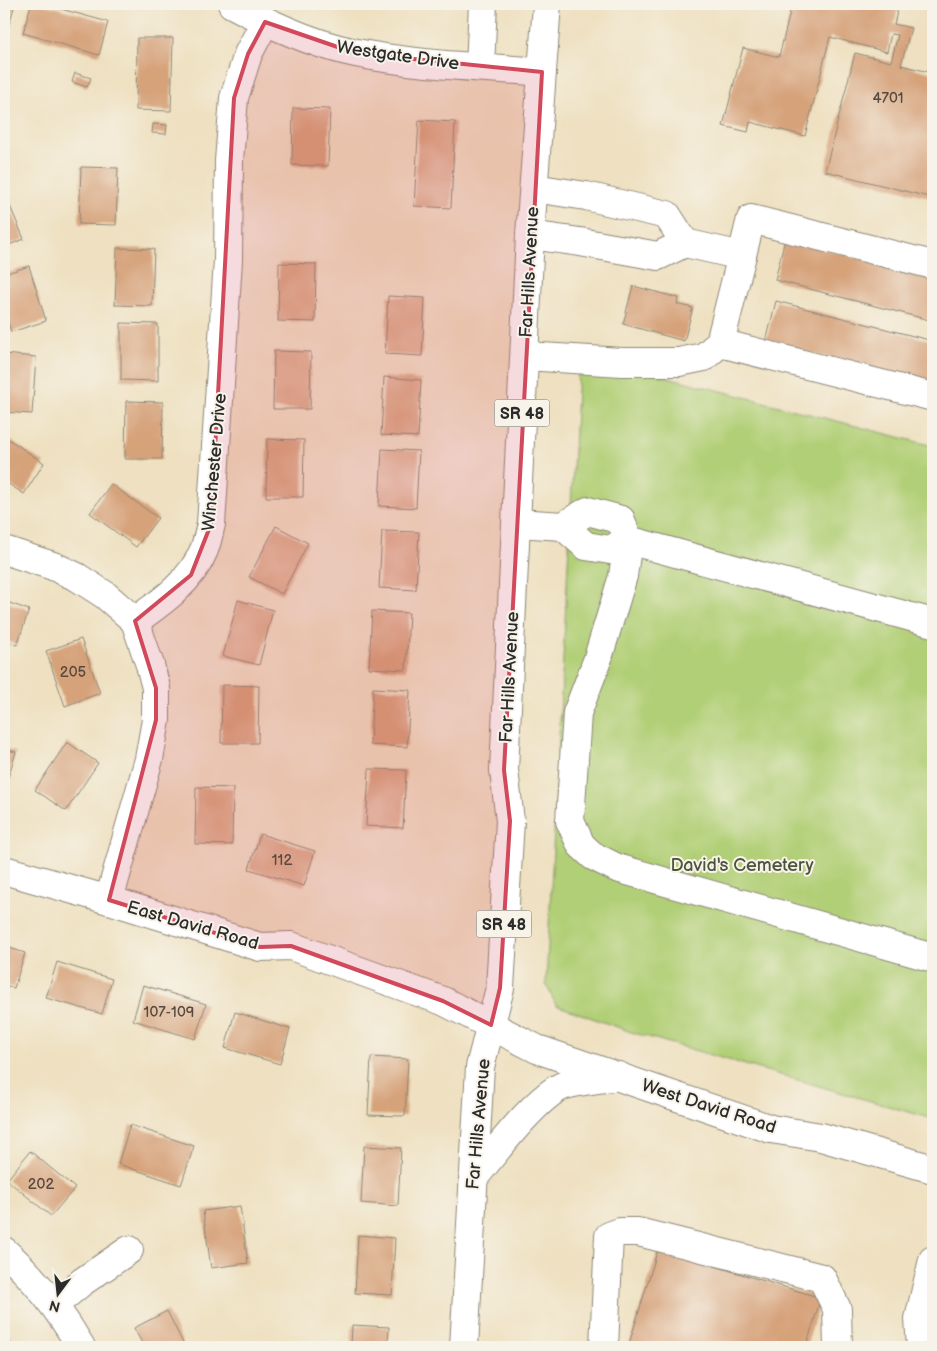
<svg xmlns="http://www.w3.org/2000/svg" width="937" height="1351" viewBox="0 0 937 1351" font-family="'Balsamiq Sans',sans-serif">
  <rect width="100%" height="100%" fill="#f7f3e8"/>
  <filter id="ink" filterUnits="userSpaceOnUse"><feTurbulence type="fractalNoise" baseFrequency=".02" numOctaves="2"/><feDisplacementMap in="SourceGraphic" scale="10" xChannelSelector="R" yChannelSelector="G"/><feConvolveMatrix kernelMatrix="1 2 1 2 8 2 1 2 1" color-interpolation-filters="sRGB"/></filter>
  <filter id="wash" filterUnits="userSpaceOnUse"><feTurbulence type="fractalNoise" baseFrequency=".0096" numOctaves="4" result="noise"/><feDisplacementMap in="SourceGraphic" scale="20" xChannelSelector="R" yChannelSelector="G"/><feGaussianBlur stdDeviation="1.12" result="paint"/><feColorMatrix in="noise" values="0 0 0 0 0 0 0 0 0 0 0 0 0 0 0 0 0 1.4 0 .05"/><feComposite in="paint" operator="in"/></filter>
  <g filter="url(#wash)">
    <rect width="100%" height="100%" fill="#eee0c0"/>
    <polygon fill="#b1cf76" stroke="#6e7d50" points="579,354 933,446 933,1119 631,1032 556,1005 546,984"/>
    <g id="blocks">
      <g fill="#d6a27a">
        <polygon points="4,4 15,4 8,28 4,27"/>
        <polygon points="31,4 43,4 108,22 99,55 23,33"/>
        <polygon points="792,4 899,4 894,24 911,28 901,65 933,73 933,198 825,171 855,53 891,62 898,35 891,34 887,52 830,37 805,136 750,122 748,132 723,126 743,48 779,57"/>
        <polygon points="137,38 173,38 171,111 136,110"/>
        <polygon points="75,73 91,78 87,87 72,82"/>
        <polygon points="293,108 330,109 328,166 292,165"/>
        <polygon points="419,120 455,122 451,208 414,206"/>
        <polygon points="153,124 167,125 166,134 152,133"/>
        <polygon points="81,167 118,168 116,225 79,224"/>
        <polygon points="4,192 24,239 4,247"/>
        <polygon points="785,239 933,277 933,321 775,280"/>
        <polygon points="117,248 154,249 152,306 115,305"/>
        <polygon points="279,263 316,264 315,322 278,321"/>
        <polygon points="29,266 46,321 11,332 4,309 4,274"/>
        <polygon points="633,286 679,298 677,304 693,308 684,341 623,324"/>
        <polygon points="388,296 425,298 422,356 385,354"/>
        <polygon points="776,301 933,341 933,384 766,342"/>
        <polygon points="121,323 158,324 158,381 121,380"/>
        <polygon points="274,351 311,352 310,409 273,409"/>
        <polygon points="4,354 36,357 32,414 4,412"/>
        <polygon points="384,377 421,380 418,437 381,435"/>
        <polygon points="126,401 163,402 162,459 125,459"/>
        <polygon points="4,436 44,463 24,494 4,481"/>
        <polygon points="267,439 304,440 303,497 266,497"/>
        <polygon points="382,449 419,451 416,508 379,506"/>
        <polygon points="111,484 158,518 136,547 90,513"/>
        <polygon points="276,526 308,543 282,594 249,577"/>
        <polygon points="382,531 419,532 416,590 379,588"/>
        <polygon points="238,600 273,610 259,665 223,656"/>
        <polygon points="4,601 29,610 17,645 4,640"/>
        <polygon points="372,611 409,613 406,670 369,668"/>
        <polygon points="81,639 100,693 65,706 46,651"/>
        <polygon points="222,685 259,686 258,743 221,743"/>
        <polygon points="373,688 410,690 407,747 370,745"/>
        <polygon points="67,742 98,763 66,811 35,790"/>
        <polygon points="4,749 16,752 4,790"/>
        <polygon points="369,769 406,770 403,828 366,826"/>
        <polygon points="196,787 233,788 232,845 195,844"/>
        <polygon points="260,834 315,851 304,886 249,869"/>
        <polygon points="4,946 25,953 14,988 4,985"/>
        <polygon points="57,962 112,979 102,1014 46,998"/>
        <polygon points="143,985 206,1004 195,1039 133,1020"/>
        <polygon points="235,1012 290,1029 280,1064 225,1048"/>
        <polygon points="371,1057 408,1059 405,1116 368,1115"/>
        <polygon points="130,1125 194,1146 181,1185 118,1164"/>
        <polygon points="364,1146 401,1148 398,1206 361,1203"/>
        <polygon points="30,1151 75,1188 51,1216 7,1180"/>
        <polygon points="240,1206 248,1263 211,1268 203,1211"/>
        <polygon points="358,1235 395,1238 392,1295 355,1293"/>
        <polygon points="658,1249 821,1298 806,1347 628,1347"/>
        <polygon points="167,1311 185,1347 144,1347 134,1328"/>
        <polygon points="352,1325 389,1327 388,1347 351,1347"/>
        <polygon points="4,1332 13,1347 4,1347"/>
      </g>
    </g>
  </g>
  <g filter="url(#ink)">
    <use href="#blocks" fill-opacity="0" stroke="#8c8676" stroke-width="1"/>
    <g fill="none" stroke-linecap="round" stroke-linejoin="round">
      <g stroke="#8c8676" stroke-width="30">
        <g id="minor">
          <path d="M 232,4 C 271,25 312,44 356,53 C 417,65 480,67 542,72"/>
          <polyline points="480,67 483,4"/>
          <polyline points="530,235 580,242 658,256 685,243 667,215 586,196 534,188"/>
          <polyline points="685,243 742,256"/>
          <polyline points="933,265 751,219 720,343 933,397"/>
          <polyline points="525,356 622,362 679,362 704,357 720,343"/>
          <polyline points="517,523 563,526 588,511 621,520 628,540 610,550 586,546 563,526"/>
          <polyline points="4,550 53,566 77,577 105,595 135,621 150,665 156,688 156,720 149,759 109,900"/>
          <path d="M 135,621 C 162,602 191,582 204,550 C 207,542 209,533 211,524 L 228,260 L 229,161 L 234,98 L 248,54 L 265,22"/>
          <polyline points="933,623 628,540 623,576 597,661 577,713 570,821 581,845 593,856 617,868 933,958"/>
          <polyline points="4,870 109,900 260,947 291,946 443,1001 537,1049 771,1129 821,1137 933,1169"/>
          <path d="M 4,1251 C 35,1278 60,1311 81,1347"/>
          <polyline points="54,1305 82,1282 129,1250"/>
          <polyline points="604,1347 609,1236 620,1232 638,1232 822,1278 837,1309 838,1347"/>
          <polyline points="921,1347 919,1319 933,1260"/>
        </g>
      </g>
      <g stroke="#8c8676" stroke-width="30">
        <g id="major">
          <path d="M 473,1179 C 492,1156 538,1094 565,1085 C 582,1080 601,1079 619,1076"/>
          <polyline points="464,1347 480,1067 500,988 510,821 504,770 530,235 547,4"/>
        </g>
      </g>
      <use href="#minor" stroke="#fff" stroke-width="28"/>
      <use href="#major" stroke="#fff" stroke-width="28"/>
    </g>
  </g>
  <path fill="#d1495b" fill-opacity="0.2" stroke="#d1495b" stroke-width="4" stroke-linejoin="round" d="M 265,22 L 355,53 L 542,72 L 504,770 L 510,821 L 500,988 L 491,1025 L 443,1001 L 291,946 L 260,947 L 109,900 L 156,720 L 156,688 L 135,621 L 191,575 L 211,524 L 234,98 L 248,54 Z"/>
  <g text-anchor="middle" stroke-width="4" stroke-linejoin="round" paint-order="stroke">
    <g font-size="15" fill="#56493f">
      <text x="888" y="103">4701</text>
      <text x="73" y="677">205</text>
      <text x="282" y="865">112</text>
      <text x="169" y="1017">107-109</text>
      <text x="41" y="1189">202</text>
    </g>
    <g fill="#f7f3e8" stroke="#686764" stroke-width="1">
      <rect x="494.5" y="399.5" width="55" height="27" rx="4"/>
      <rect x="476.5" y="910.5" width="55" height="27" rx="4"/>
    </g>
    <g font-size="16" font-weight="bold" fill="#2b2b2b">
      <text x="522" y="419">SR 48</text>
      <text x="504" y="930">SR 48</text>
    </g>
    <g font-size="18" fill="#2b2b2b" stroke="#f7f3e8">
      <text transform="translate(398 55) rotate(8)" y="6">Westgate Drive</text>
      <text transform="translate(529 272) rotate(-87)" y="6">Far Hills Avenue</text>
      <text transform="translate(214 462) rotate(-85)" y="6">Winchester Drive</text>
      <text transform="translate(509 677) rotate(-87)" y="6">Far Hills Avenue</text>
      <text transform="translate(193 925) rotate(16)" y="6">East David Road</text>
      <text transform="translate(709 1106) rotate(18)" y="6">West David Road</text>
      <text transform="translate(478 1124) rotate(-85)" y="6">Far Hills Avenue</text>
    </g>
    <g font-size="18" fill="#4c543e" stroke="#f7f3e8">
      <text x="742" y="871">David's Cemetery</text>
    </g>
  </g>
  <rect width="937" height="1351" fill="none" stroke="#f7f3e8" stroke-width="20"/>
  <g transform="translate(58 1294) rotate(195)" stroke="#f7f3e8" stroke-width="4" paint-order="stroke">
  <path d="M0-4L9 19L0 12L-9 19Z" fill="#2b2b2b"/>
  <text y="-8" font-size="14" font-weight="bold" text-anchor="middle" fill="#2b2b2b">N</text>
  </g>
</svg>
